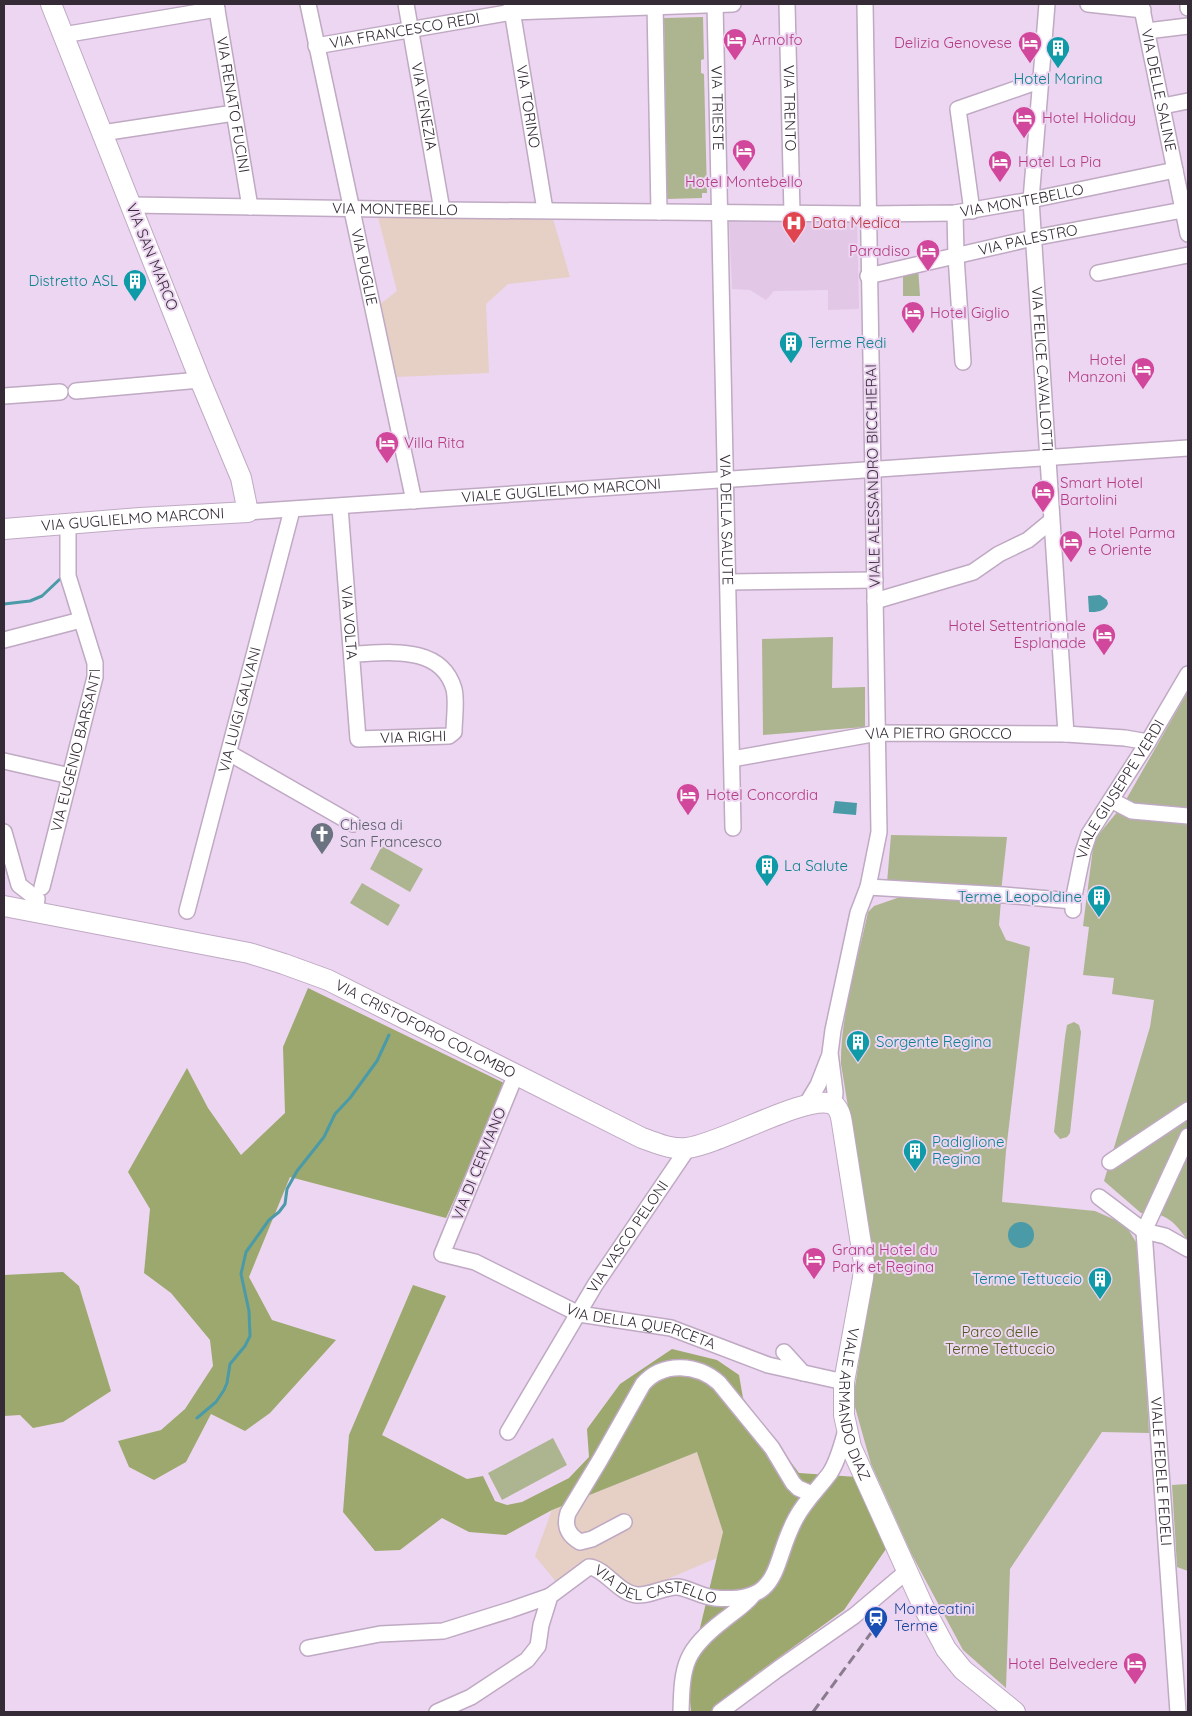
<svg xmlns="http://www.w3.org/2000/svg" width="1192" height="1716" viewBox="0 0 1192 1716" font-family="Quicksand,sans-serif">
  <rect width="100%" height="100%" fill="#edd6f1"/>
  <polygon fill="#e2c7e7" points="857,218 859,309 828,310 828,290 774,291 766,300 750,290 732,289 729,219"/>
  <g fill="#e6cfc4">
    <polygon points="378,217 553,219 570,277 508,284 486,304 489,373 396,377 379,305 397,291"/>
    <polygon points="697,1452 723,1532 717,1558 639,1591 589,1574 557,1583 535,1556 552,1510"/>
  </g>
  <g fill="#acb58f">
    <polygon points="703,17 704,59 701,60 701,73 704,74 707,193 702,193 702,198 667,199 664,18"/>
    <polygon points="918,267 920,296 903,296 903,276 881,276"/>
    <polygon points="833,637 832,688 865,687 865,727 763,735 762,639"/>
    <path d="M 1188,691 L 1188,1241 C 1175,1222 1166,1212 1141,1213 L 1104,1181 L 1150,1027 L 1154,1000 L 1112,994 L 1114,978 L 1083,975 L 1089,927 L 1083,926 L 1094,840 L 1123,805 Z"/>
    <polygon points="891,835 1007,837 1001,892 887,883"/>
    <polygon points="382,846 423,869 410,892 370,869"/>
    <polygon points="362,883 400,905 388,926 350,903"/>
    <path d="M 903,896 L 1001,900 L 999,925 L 1006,940 L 1030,947 L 1006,1151 L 1002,1202 L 1095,1211 L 1120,1222 L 1128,1229 L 1136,1242 L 1142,1306 L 1149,1433 L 1102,1432 L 1010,1569 L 1006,1688 L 963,1650 L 912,1555 L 871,1464 L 853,1400 L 871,1281 L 870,1242 L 841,1064 C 840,1018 858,958 868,912 L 874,906 Z"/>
    <polygon points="1074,1022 1079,1025 1081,1032 1070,1133 1067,1137 1060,1139 1054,1132 1065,1037 1067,1025"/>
    <polygon points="553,1438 567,1465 502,1500 488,1473"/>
    <polygon points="1188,1484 1188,1571 1177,1567 1172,1485"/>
  </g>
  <g fill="#9ca86e">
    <polygon points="308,988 506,1084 446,1218 290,1177 249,1277 272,1320 336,1340 270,1413 245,1431 211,1414 186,1462 154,1480 129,1467 118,1441 161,1430 185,1409 213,1366 210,1340 171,1293 144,1273 150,1209 128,1172 187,1068 208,1108 241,1155 285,1113 283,1047"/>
    <polygon points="63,1272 79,1286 111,1391 63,1422 33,1428 20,1415 4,1416 4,1275"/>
    <polygon points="413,1285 446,1296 382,1435 467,1479 483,1476 495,1501 507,1505 522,1502 569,1478 589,1457 587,1429 620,1384 672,1349 717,1360 739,1375 743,1398 799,1473 857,1477 886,1549 844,1610 756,1674 713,1712 691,1712 688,1678 723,1532 697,1452 552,1510 506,1535 469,1532 442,1518 400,1550 375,1551 343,1512 349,1435"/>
  </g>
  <g fill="#4b9aa8">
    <path d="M 1100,595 L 1107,600 L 1108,604 C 1104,612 1097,612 1089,612 L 1088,596 Z"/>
    <polygon points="835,801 857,803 856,815 833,813"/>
    <circle cx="1021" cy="1235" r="13"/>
  </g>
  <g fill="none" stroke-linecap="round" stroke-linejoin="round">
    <g stroke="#4b9aa8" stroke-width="3">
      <polyline points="4,604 30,601 42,596 60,579"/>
      <polyline points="197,1418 216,1402 224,1390 227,1383 230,1364 245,1346 250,1336 249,1311 241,1274 246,1252 269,1220 279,1212 285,1204 287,1189 297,1171 324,1137 335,1114 350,1098 377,1061 389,1035"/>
    </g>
    <g stroke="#bfa9c3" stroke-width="18">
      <g id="minor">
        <path id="s1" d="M 216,4 L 250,207"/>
        <path id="s2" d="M 308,4 L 414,501"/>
        <path id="s3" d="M 406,4 L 442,210"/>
        <path id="s4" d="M 511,4 L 545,210"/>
        <polyline points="655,4 659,212"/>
        <path id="s5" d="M 715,4 L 733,828"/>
        <path id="s6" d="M 787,4 L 792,213"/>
        <path id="s7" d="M 1047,4 L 1031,200 L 1066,734"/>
        <polyline points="1088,4 1143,10"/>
        <path id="s8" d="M 1141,4 L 1188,234"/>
        <polyline points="1188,4 1188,8"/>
        <polyline points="1147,31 1188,26"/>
        <polyline points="63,35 217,9"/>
        <path id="s9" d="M 316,46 L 512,12 L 733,4"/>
        <polyline points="1163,106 1188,101"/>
        <polyline points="102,133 234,113"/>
        <path id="s10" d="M 131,205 L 442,210 L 867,214 L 955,213 L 1031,200 L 1175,170"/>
        <polyline points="972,211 958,109 1039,81"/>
        <polyline points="955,213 956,256 963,362"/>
        <polyline points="1098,273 1188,255"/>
        <path id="s11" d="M 868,276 L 1033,238 L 1188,209"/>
        <polyline points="76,391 200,380"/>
        <polyline points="4,396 60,392"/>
        <path id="s12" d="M 340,507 L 358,739 L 449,736 L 454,732 C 454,719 457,702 454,689 C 441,644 388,653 352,654"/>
        <path id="s13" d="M 248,512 L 1188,448"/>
        <polyline points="728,582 875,580"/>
        <polyline points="875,601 973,572 999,554 1028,540 1051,521"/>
        <polyline points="4,640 81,620"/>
        <polyline points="229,753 353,824"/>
        <path id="s14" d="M 732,759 L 878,733 L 1066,734 L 1125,738 L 1148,742"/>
        <polyline points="4,761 70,776"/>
        <polyline points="1111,800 1132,811 1188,816"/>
        <polyline points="4,832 19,885 37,899 35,911"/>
        <path id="s15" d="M 42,887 L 95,677 L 95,663 L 68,576 L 68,524"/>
        <polyline points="868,887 1004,895 1073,901"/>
        <path id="s16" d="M 1073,910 L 1073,901 L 1083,852 L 1089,834 L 1148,742 L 1188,674"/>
        <path id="s17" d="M 187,911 L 292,510"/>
        <path id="s18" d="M 516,1074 L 442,1254 L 475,1262 L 579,1314 L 671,1328 L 768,1365 L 844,1382"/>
        <polyline points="806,1105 818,1085 829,1057"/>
        <polyline points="834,1105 835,1092 830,1053 833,1030 858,913 868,887 879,832 865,4"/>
        <polyline points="1110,1162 1188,1110"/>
        <polyline points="1099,1197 1144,1231 1165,1236 1188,1249"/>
        <path id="s19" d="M 1144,1231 L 1178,1712"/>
        <polyline points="1144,1231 1188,1136"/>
        <polyline points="784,1352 803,1373"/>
        <path id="s20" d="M 508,1432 L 595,1285 L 688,1148"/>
        <path d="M 624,1522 L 592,1539 L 580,1542 C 568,1535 564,1526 568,1513 L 600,1460 L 643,1384 C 663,1361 698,1364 719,1383 L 772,1448 L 793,1483 L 798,1488 L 812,1494"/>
        <polyline points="308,1648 380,1634 443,1631 510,1610 550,1596"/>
        <path id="s21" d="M 437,1712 L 471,1697 L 527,1660 L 538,1646 L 541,1625 L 550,1596 L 589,1567 C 605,1568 618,1593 637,1595 C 651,1596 665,1586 678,1587 C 691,1589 702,1597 715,1598 C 784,1604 771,1563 796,1518 C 805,1501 819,1488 830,1473 C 838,1461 842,1444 846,1430"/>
        <path d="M 681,1712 C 682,1664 685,1650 724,1620 C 734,1612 745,1605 753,1595"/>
        <polyline points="720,1712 778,1669 854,1616 906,1572"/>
      </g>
    </g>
    <g stroke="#bfa9c3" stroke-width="22">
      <g id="major">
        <path id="s22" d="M 4,529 L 140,518 L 248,512 L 241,478 L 200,380 L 51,4"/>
        <path id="s23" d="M 4,906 L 249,953 L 284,964 L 328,980 L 642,1138 C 657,1143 671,1150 687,1148 C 721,1144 806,1094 832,1104 C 839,1107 841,1116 842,1123 L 864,1263 L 863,1278 L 844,1382 L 844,1415 L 851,1447 L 923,1606 L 946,1649 L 963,1670 L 1015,1712"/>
      </g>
    </g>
    <use href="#minor" stroke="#fff" stroke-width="15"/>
    <use href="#major" stroke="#fff" stroke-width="20"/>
    <polyline stroke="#8b7b8e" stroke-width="3" stroke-dasharray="10 5" stroke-linecap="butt" points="813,1712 871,1633"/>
  </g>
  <defs>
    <g id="hotel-pin" transform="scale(1.25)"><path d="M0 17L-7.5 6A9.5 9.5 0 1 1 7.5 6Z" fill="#d1479c" stroke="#edd6f1"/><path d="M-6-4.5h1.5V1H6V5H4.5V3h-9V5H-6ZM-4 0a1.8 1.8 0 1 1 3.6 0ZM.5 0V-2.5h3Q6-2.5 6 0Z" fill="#fff"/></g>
    <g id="building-pin" transform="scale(1.25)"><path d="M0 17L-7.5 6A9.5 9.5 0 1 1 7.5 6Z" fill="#0f9aa8" stroke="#edd6f1"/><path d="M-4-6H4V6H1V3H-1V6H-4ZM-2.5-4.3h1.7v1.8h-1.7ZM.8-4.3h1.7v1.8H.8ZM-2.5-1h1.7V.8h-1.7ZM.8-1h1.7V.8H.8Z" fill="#fff"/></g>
    <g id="hospital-pin" transform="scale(1.25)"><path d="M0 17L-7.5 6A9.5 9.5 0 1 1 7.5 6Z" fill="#e0444e" stroke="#edd6f1"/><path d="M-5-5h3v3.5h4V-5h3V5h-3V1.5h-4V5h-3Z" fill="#fff"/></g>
    <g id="church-pin" transform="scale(1.25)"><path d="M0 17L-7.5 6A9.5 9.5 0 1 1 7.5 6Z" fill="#6b7280" stroke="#edd6f1"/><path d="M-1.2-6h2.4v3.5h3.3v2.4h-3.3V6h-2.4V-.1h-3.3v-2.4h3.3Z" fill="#fff"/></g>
    <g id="station-pin" transform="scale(1.25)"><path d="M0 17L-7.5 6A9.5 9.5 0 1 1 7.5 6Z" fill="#1a4fb4" stroke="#edd6f1"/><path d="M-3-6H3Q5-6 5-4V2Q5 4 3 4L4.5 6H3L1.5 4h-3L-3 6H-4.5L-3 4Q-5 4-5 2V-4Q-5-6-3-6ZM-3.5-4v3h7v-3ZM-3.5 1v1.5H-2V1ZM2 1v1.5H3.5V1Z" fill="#fff"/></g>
  </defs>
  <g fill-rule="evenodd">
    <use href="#hotel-pin" x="735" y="40"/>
    <use href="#hotel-pin" x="1030" y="43"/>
    <use href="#building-pin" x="1058" y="48"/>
    <use href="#hotel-pin" x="1024" y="118"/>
    <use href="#hotel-pin" x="744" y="151"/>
    <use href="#hotel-pin" x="1000" y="162"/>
    <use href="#hospital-pin" x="794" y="223"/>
    <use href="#hotel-pin" x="928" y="251"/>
    <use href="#building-pin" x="135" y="281"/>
    <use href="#hotel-pin" x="913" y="313"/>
    <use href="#building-pin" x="791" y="343"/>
    <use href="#hotel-pin" x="1143" y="369"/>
    <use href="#hotel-pin" x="387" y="443"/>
    <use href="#hotel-pin" x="1043" y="492"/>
    <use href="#hotel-pin" x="1071" y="542"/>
    <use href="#hotel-pin" x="1104" y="635"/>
    <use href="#hotel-pin" x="688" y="795"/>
    <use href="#church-pin" x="322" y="834"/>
    <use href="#building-pin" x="767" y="866"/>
    <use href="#building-pin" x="1099" y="897"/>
    <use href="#building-pin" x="858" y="1042"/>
    <use href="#building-pin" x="915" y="1151"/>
    <use href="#hotel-pin" x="814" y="1259"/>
    <use href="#building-pin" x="1100" y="1279"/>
    <use href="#station-pin" x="876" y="1618"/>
    <use href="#hotel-pin" x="1135" y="1664"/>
  </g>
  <g text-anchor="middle" stroke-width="4" stroke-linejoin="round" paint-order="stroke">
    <g font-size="15" fill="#342b36" stroke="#edd6f1">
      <text dy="5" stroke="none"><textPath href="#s9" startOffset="90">VIA FRANCESCO REDI</textPath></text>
      <text dy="5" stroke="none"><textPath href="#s8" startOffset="88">VIA DELLE SALINE</textPath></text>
      <text dy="5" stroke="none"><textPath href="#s1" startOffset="102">VIA RENATO FUCINI</textPath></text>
      <text dy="5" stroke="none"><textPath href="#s3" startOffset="104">VIA VENEZIA</textPath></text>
      <text dy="5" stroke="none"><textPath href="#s4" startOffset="104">VIA TORINO</textPath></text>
      <text dy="5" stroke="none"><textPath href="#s5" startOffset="104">VIA TRIESTE</textPath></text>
      <text dy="5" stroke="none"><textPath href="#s6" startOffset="104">VIA TRENTO</textPath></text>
      <text dy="5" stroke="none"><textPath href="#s10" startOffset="892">VIA MONTEBELLO</textPath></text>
      <text dy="5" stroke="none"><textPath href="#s10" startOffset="264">VIA MONTEBELLO</textPath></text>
      <text dy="5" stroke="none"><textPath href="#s11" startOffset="164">VIA PALESTRO</textPath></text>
      <text transform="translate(152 257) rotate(68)" y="5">VIA SAN MARCO</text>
      <text dy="5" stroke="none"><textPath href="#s2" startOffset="269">VIA PUGLIE</textPath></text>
      <text dy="5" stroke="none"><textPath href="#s7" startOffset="366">VIA FELICE CAVALLOTTI</textPath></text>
      <text transform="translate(873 476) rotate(-91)" y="5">VIALE ALESSANDRO BICCHIERAI</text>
      <text dy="5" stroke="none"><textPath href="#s13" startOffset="314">VIALE GUGLIELMO MARCONI</textPath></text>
      <text dy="5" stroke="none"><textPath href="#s22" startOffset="129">VIA GUGLIELMO MARCONI</textPath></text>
      <text dy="5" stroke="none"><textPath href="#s5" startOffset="516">VIA DELLA SALUTE</textPath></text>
      <text dy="5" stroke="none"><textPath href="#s12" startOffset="116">VIA VOLTA</textPath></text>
      <text dy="5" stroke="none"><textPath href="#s17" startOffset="208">VIA LUIGI GALVANI</textPath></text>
      <text dy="5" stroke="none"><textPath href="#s14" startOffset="209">VIA PIETRO GROCCO</textPath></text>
      <text dy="5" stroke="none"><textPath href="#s12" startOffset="288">VIA RIGHI</textPath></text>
      <text dy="5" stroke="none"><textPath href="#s15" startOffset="141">VIA EUGENIO BARSANTI</textPath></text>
      <text dy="5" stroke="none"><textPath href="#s16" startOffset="132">VIALE GIUSEPPE VERDI</textPath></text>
      <text dy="5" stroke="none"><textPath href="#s23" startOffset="442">VIA CRISTOFORO COLOMBO</textPath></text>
      <text transform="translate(479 1164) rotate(-68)" y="5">VIA DI CERVIANO</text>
      <text dy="5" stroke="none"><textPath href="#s20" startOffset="229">VIA VASCO PELONI</textPath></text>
      <text dy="5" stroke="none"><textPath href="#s18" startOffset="408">VIA DELLA QUERCETA</textPath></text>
      <text dy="5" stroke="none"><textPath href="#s23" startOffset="1192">VIALE ARMANDO DIAZ</textPath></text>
      <text dy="5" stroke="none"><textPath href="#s19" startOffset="241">VIALE FEDELE FEDELI</textPath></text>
      <text dy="5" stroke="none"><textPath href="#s21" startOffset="295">VIA DEL CASTELLO</textPath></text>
    </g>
    <g font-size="15" fill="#b23c85" stroke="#edd6f1" text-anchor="start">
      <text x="752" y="45">Arnolfo</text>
      <text x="1012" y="48" text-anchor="end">Delizia Genovese</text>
      <text x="1042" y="123">Hotel Holiday</text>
      <text x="1018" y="167">Hotel La Pia</text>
      <text x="744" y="187" text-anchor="middle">Hotel Montebello</text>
      <text x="910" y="256" text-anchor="end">Paradiso</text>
      <text x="930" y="318">Hotel Giglio</text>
      <text x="1126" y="365" text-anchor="end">Hotel<tspan x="1126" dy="17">Manzoni</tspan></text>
      <text x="404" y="448">Villa Rita</text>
      <text x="1060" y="488">Smart Hotel<tspan x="1060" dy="17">Bartolini</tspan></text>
      <text x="1088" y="538">Hotel Parma<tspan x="1088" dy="17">e Oriente</tspan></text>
      <text x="1086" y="631" text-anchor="end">Hotel Settentrionale<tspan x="1086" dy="17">Esplanade</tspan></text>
      <text x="706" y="800">Hotel Concordia</text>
      <text x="832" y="1255">Grand Hotel du<tspan x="832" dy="17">Park et Regina</tspan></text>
      <text x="1118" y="1669" text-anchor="end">Hotel Belvedere</text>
    </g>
    <g font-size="15" fill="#0d838f" stroke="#edd6f1" text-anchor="start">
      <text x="1058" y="84" text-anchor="middle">Hotel Marina</text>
      <text x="118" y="286" text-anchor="end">Distretto ASL</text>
      <text x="808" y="348">Terme Redi</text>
      <text x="784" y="871">La Salute</text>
      <text x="1082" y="902" text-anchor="end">Terme Leopoldine</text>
      <text x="876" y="1047">Sorgente Regina</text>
      <text x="932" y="1147">Padiglione<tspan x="932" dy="17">Regina</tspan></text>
      <text x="1082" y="1284" text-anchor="end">Terme Tettuccio</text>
    </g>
    <g font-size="15" fill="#be3a42" stroke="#edd6f1" text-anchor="start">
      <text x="812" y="228">Data Medica</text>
    </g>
    <g font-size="15" fill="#5b616d" stroke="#edd6f1" text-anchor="start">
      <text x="340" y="830">Chiesa di<tspan x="340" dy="17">San Francesco</tspan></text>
    </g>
    <g font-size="15" fill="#505a1a" stroke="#edd6f1">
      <text x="1000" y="1337">Parco delle<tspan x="1000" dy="17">Terme Tettuccio</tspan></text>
    </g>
    <g font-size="15" fill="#164399" stroke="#edd6f1" text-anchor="start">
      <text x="894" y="1614">Montecatini<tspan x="894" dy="17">Terme</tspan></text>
    </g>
  </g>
  <rect width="1192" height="1716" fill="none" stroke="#342b36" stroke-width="10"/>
</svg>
